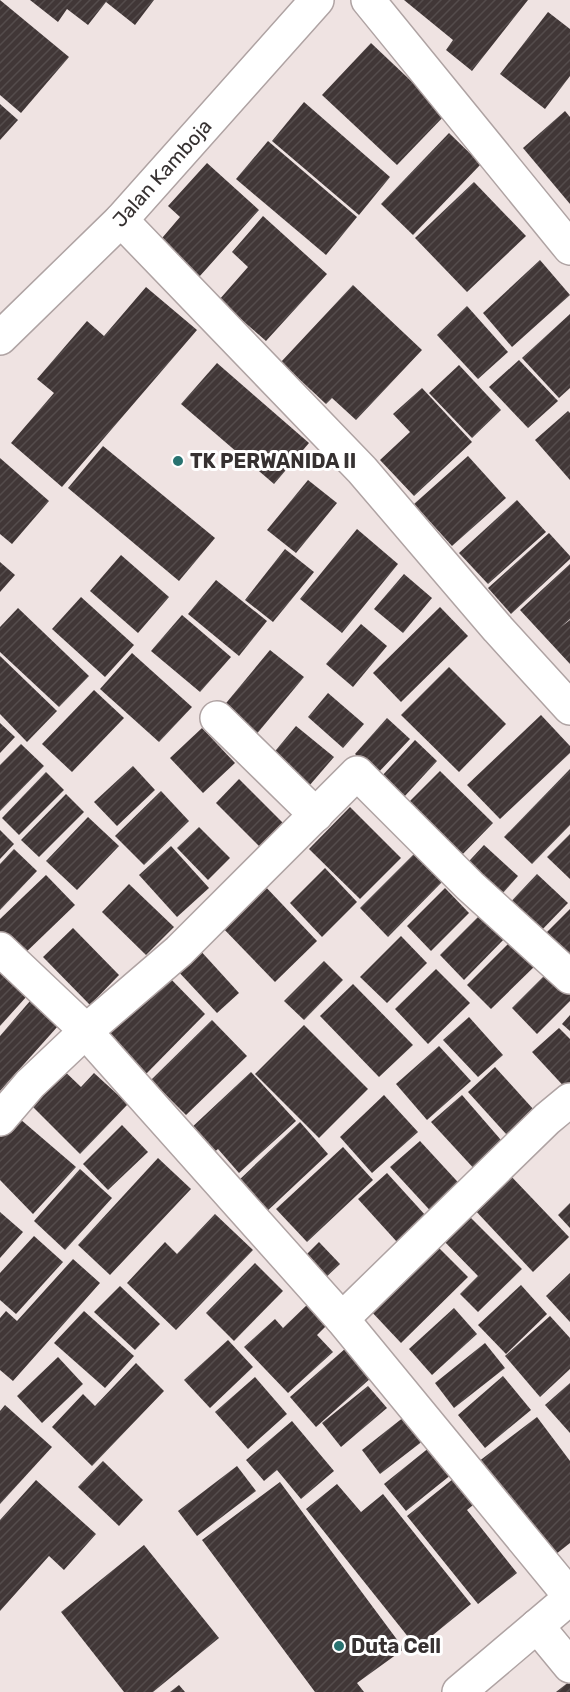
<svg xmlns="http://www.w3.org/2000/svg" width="570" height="1692" viewBox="0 0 570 1692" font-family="Rubik,sans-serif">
  <defs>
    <pattern id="building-hatch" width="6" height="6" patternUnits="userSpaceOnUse" patternTransform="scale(1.5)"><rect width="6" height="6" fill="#413737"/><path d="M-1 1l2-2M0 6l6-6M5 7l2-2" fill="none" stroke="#544c4c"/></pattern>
  </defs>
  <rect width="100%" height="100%" fill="#efe3e2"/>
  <g fill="url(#building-hatch)">
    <polygon points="0,0 69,57 21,113 0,95"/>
    <polygon points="30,0 154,0 135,25 106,2 88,25 67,9 58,22"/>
    <polygon points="404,0 528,0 472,71 446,50 453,40"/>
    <polygon points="548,12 570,29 570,76 545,109 500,74"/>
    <polygon points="371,43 446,114 397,165 322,95"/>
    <polygon points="304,102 390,177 359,215 272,141"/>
    <polygon points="0,104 18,120 0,140"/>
    <polygon points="565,111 570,117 570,204 523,148"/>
    <polygon points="449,133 481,164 413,235 381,204"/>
    <polygon points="268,141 357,217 326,255 236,179"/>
    <polygon points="207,163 259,210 191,286 151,251 180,217 168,206"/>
    <polygon points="474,182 526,236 467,292 415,238"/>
    <polygon points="263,216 327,274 266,341 219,300 248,267 232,252"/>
    <polygon points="540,260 570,295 512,347 483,313"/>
    <polygon points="353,285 422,350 356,420 332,398 326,404 281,362"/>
    <polygon points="146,287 197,330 62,487 11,443 54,393 37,379 87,321 104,336"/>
    <polygon points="467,306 508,352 478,379 437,335"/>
    <polygon points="570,314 570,388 559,398 522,358"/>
    <polygon points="519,360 558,401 528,428 489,387"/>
    <polygon points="217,363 309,443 274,484 181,404"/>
    <polygon points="459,365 501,410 472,438 429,393"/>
    <polygon points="422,388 472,442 414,496 380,460 410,432 393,414"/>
    <polygon points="568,411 570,413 570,480 535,440"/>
    <polygon points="103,446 215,538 179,581 68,488"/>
    <polygon points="468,456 506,498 452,546 414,504"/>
    <polygon points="0,458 49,501 12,544 0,534"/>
    <polygon points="308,480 337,503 296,553 267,530"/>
    <polygon points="517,500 546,532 488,584 459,553"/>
    <polygon points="357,529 398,564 342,633 300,599"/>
    <polygon points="549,533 570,556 570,559 511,614 488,588"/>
    <polygon points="285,549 314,572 273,622 245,600"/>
    <polygon points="121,555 169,597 138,633 90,591"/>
    <polygon points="0,562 15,575 0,592"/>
    <polygon points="570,564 570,619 561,627 570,620 570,664 520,610"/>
    <polygon points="404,574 432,598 403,633 374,609"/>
    <polygon points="216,580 267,621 239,656 188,614"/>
    <polygon points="81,597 134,645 105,677 52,629"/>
    <polygon points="440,607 468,636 401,702 373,673"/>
    <polygon points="18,608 89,676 59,707 0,652 0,627"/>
    <polygon points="182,615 231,657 200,692 151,651"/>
    <polygon points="361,624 387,646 353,687 326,664"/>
    <polygon points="270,650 304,677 255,736 222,708"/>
    <polygon points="132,653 192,707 159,742 100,689"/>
    <polygon points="0,656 57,711 27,742 0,714"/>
    <polygon points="449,667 506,724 459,772 401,715"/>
    <polygon points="94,690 124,718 72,772 42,744"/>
    <polygon points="328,693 364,724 343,748 308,717"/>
    <polygon points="541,715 570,746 570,753 500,819 467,785"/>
    <polygon points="387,718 410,739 377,774 355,754"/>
    <polygon points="0,723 15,737 0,753"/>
    <polygon points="296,726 334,757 303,793 266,762"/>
    <polygon points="202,728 235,763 203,793 170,758"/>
    <polygon points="415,740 437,761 404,797 381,777"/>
    <polygon points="21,744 44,766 0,811 0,765"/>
    <polygon points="133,766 155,790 117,826 94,802"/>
    <polygon points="570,769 570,825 532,864 504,837"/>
    <polygon points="440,771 493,823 458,859 405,806"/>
    <polygon points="46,772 64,790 19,835 2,818"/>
    <polygon points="239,779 285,825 262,849 216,803"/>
    <polygon points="161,791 189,821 144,865 115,836"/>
    <polygon points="66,794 84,812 39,857 21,840"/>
    <polygon points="350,807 401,858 360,899 309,849"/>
    <polygon points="88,817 119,846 77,890 46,861"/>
    <polygon points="199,827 230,858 208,880 177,848"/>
    <polygon points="0,830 14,844 0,859"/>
    <polygon points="570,834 570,879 547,857"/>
    <polygon points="484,845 518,876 494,903 459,872"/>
    <polygon points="171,846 209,888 177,917 139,875"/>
    <polygon points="14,849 37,871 0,910 0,864"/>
    <polygon points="415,853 443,881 388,937 360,908"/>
    <polygon points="325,868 357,902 322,937 290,903"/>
    <polygon points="537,874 568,903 536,936 506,907"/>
    <polygon points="46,875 75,905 21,957 0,936 0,919"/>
    <polygon points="262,883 317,941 275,982 219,924"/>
    <polygon points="129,884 174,927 146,955 102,912"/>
    <polygon points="445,888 469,913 431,951 407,926"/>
    <polygon points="487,908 511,932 464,980 440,955"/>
    <polygon points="570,909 570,962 540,939"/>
    <polygon points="73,928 119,975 90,1005 43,957"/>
    <polygon points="401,936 427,963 387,1003 360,977"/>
    <polygon points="515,937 539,962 491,1009 467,985"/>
    <polygon points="198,948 239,993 217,1013 176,969"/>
    <polygon points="324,961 343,980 304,1020 284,1001"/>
    <polygon points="552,968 570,985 570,1001 537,1034 512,1008"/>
    <polygon points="436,969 470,1003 428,1044 395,1009"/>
    <polygon points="0,971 27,996 0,1026"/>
    <polygon points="164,972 205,1014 146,1074 104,1032"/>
    <polygon points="353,984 413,1045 379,1077 320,1016"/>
    <polygon points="30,1001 58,1026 0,1091 0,1036"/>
    <polygon points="570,1015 570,1031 562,1024"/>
    <polygon points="469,1017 503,1055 478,1077 443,1040"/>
    <polygon points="212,1020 247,1056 186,1115 151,1080"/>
    <polygon points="304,1025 368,1089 319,1138 255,1074"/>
    <polygon points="559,1028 570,1039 570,1093 532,1052"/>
    <polygon points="439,1046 471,1081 427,1120 396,1084"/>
    <polygon points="56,1063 81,1087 94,1073 128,1104 80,1154 23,1097"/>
    <polygon points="495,1067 534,1110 507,1135 468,1092"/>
    <polygon points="251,1072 296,1121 239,1173 218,1149 212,1154 189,1130"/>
    <polygon points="384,1095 418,1132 372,1173 340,1137"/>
    <polygon points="462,1095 507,1147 478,1173 431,1122"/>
    <polygon points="13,1113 76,1167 33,1214 0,1180 0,1127"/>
    <polygon points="300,1122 328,1154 264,1214 236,1183"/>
    <polygon points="122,1125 148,1152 108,1190 83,1164"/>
    <polygon points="420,1141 467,1192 437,1218 390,1167"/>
    <polygon points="343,1147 373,1180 307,1242 276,1209"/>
    <polygon points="158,1158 191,1189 110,1275 78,1245"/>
    <polygon points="80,1169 112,1198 65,1250 34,1221"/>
    <polygon points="387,1173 436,1227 407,1253 358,1199"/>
    <polygon points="508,1173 569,1237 533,1272 473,1208"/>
    <polygon points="570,1203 570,1228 558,1215"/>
    <polygon points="0,1212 23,1232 0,1258"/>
    <polygon points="215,1214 253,1250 176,1330 127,1283 165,1242 177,1254"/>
    <polygon points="467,1214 522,1269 478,1312 460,1294 478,1276 442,1239"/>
    <polygon points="34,1236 63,1262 16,1314 0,1300 0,1273"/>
    <polygon points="319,1242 340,1264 322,1281 301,1260"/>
    <polygon points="436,1245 468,1277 401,1343 369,1309"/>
    <polygon points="73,1259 100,1283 13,1381 0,1370 0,1318 6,1311 17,1321"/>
    <polygon points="255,1263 283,1291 234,1341 206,1313"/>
    <polygon points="570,1273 570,1322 546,1296"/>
    <polygon points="521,1285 547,1314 506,1354 478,1325"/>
    <polygon points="120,1286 160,1324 135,1350 94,1312"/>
    <polygon points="310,1302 329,1323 317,1335 333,1352 288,1393 244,1347 275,1319 283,1328"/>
    <polygon points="454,1308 477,1334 432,1375 409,1349"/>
    <polygon points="84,1311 134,1356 105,1388 54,1343"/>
    <polygon points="550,1316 570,1338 570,1369 540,1397 505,1356"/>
    <polygon points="228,1340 253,1367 210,1408 184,1380"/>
    <polygon points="485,1343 505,1368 454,1408 435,1383"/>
    <polygon points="346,1348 372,1377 316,1427 290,1397"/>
    <polygon points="58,1357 83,1384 42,1423 17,1396"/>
    <polygon points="136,1363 164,1391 92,1466 52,1427 83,1394 95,1406"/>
    <polygon points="503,1376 531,1410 485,1448 458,1415"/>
    <polygon points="255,1377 287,1414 248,1449 215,1412"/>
    <polygon points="570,1383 570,1433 545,1405"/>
    <polygon points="368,1386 387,1408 341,1447 322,1423"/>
    <polygon points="5,1405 52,1447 0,1504 0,1411"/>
    <polygon points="409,1413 428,1437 380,1474 362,1450"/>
    <polygon points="537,1417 570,1461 570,1543 551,1558 478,1462"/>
    <polygon points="292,1421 334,1471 301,1499 277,1470 264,1481 246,1460"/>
    <polygon points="430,1447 452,1474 406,1511 384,1484"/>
    <polygon points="103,1461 143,1500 119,1526 78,1487"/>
    <polygon points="237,1466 256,1491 197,1536 178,1511"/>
    <polygon points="458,1475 478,1501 467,1510 517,1573 478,1604 407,1516"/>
    <polygon points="36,1480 96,1534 64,1570 49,1556 0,1611 0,1520"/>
    <polygon points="280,1482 404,1649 357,1683 364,1692 315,1692 202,1540"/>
    <polygon points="337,1484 361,1512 383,1494 471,1604 417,1648 306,1509"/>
    <polygon points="144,1545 219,1638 153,1692 124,1692 61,1612"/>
    <polygon points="570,1681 570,1692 556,1692"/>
    <polygon points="179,1685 185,1692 170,1692"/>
  </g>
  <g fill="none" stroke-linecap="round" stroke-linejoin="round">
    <g stroke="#afa3a3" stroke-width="36">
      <g id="minor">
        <polyline points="368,0 570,248"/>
        <polyline points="121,220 362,470 498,629 570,708"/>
        <polyline points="0,338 121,220 317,0"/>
        <polyline points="217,718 316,815"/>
        <polyline points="0,949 76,1021 342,1319 570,1596"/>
        <polyline points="0,1119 30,1084 86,1031 179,951 357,773 470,886 570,977"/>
        <polyline points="342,1319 547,1119 570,1100"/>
        <polyline points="537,1626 570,1666"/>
      </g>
    </g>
    <g stroke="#afa3a3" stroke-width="36">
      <polyline id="trunk" points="459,1692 570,1598"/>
    </g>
    <use href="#minor" stroke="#fff" stroke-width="33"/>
    <use href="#trunk" stroke="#fff" stroke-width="33"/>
  </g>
  <g fill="#287270" stroke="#fff" stroke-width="2">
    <circle cx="178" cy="461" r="6"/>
    <circle cx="339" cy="1646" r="6"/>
  </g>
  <g text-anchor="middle" stroke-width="6" stroke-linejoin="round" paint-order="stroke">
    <g font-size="20" fill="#363131" stroke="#fff">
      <text transform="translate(162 173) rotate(-48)" y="7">Jalan Kamboja</text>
    </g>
    <g font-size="20" font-weight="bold" fill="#363131" stroke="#fff" text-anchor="start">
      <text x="190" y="468">TK PERWANIDA II</text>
      <text x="351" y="1653">Duta Cell</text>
    </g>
  </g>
</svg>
